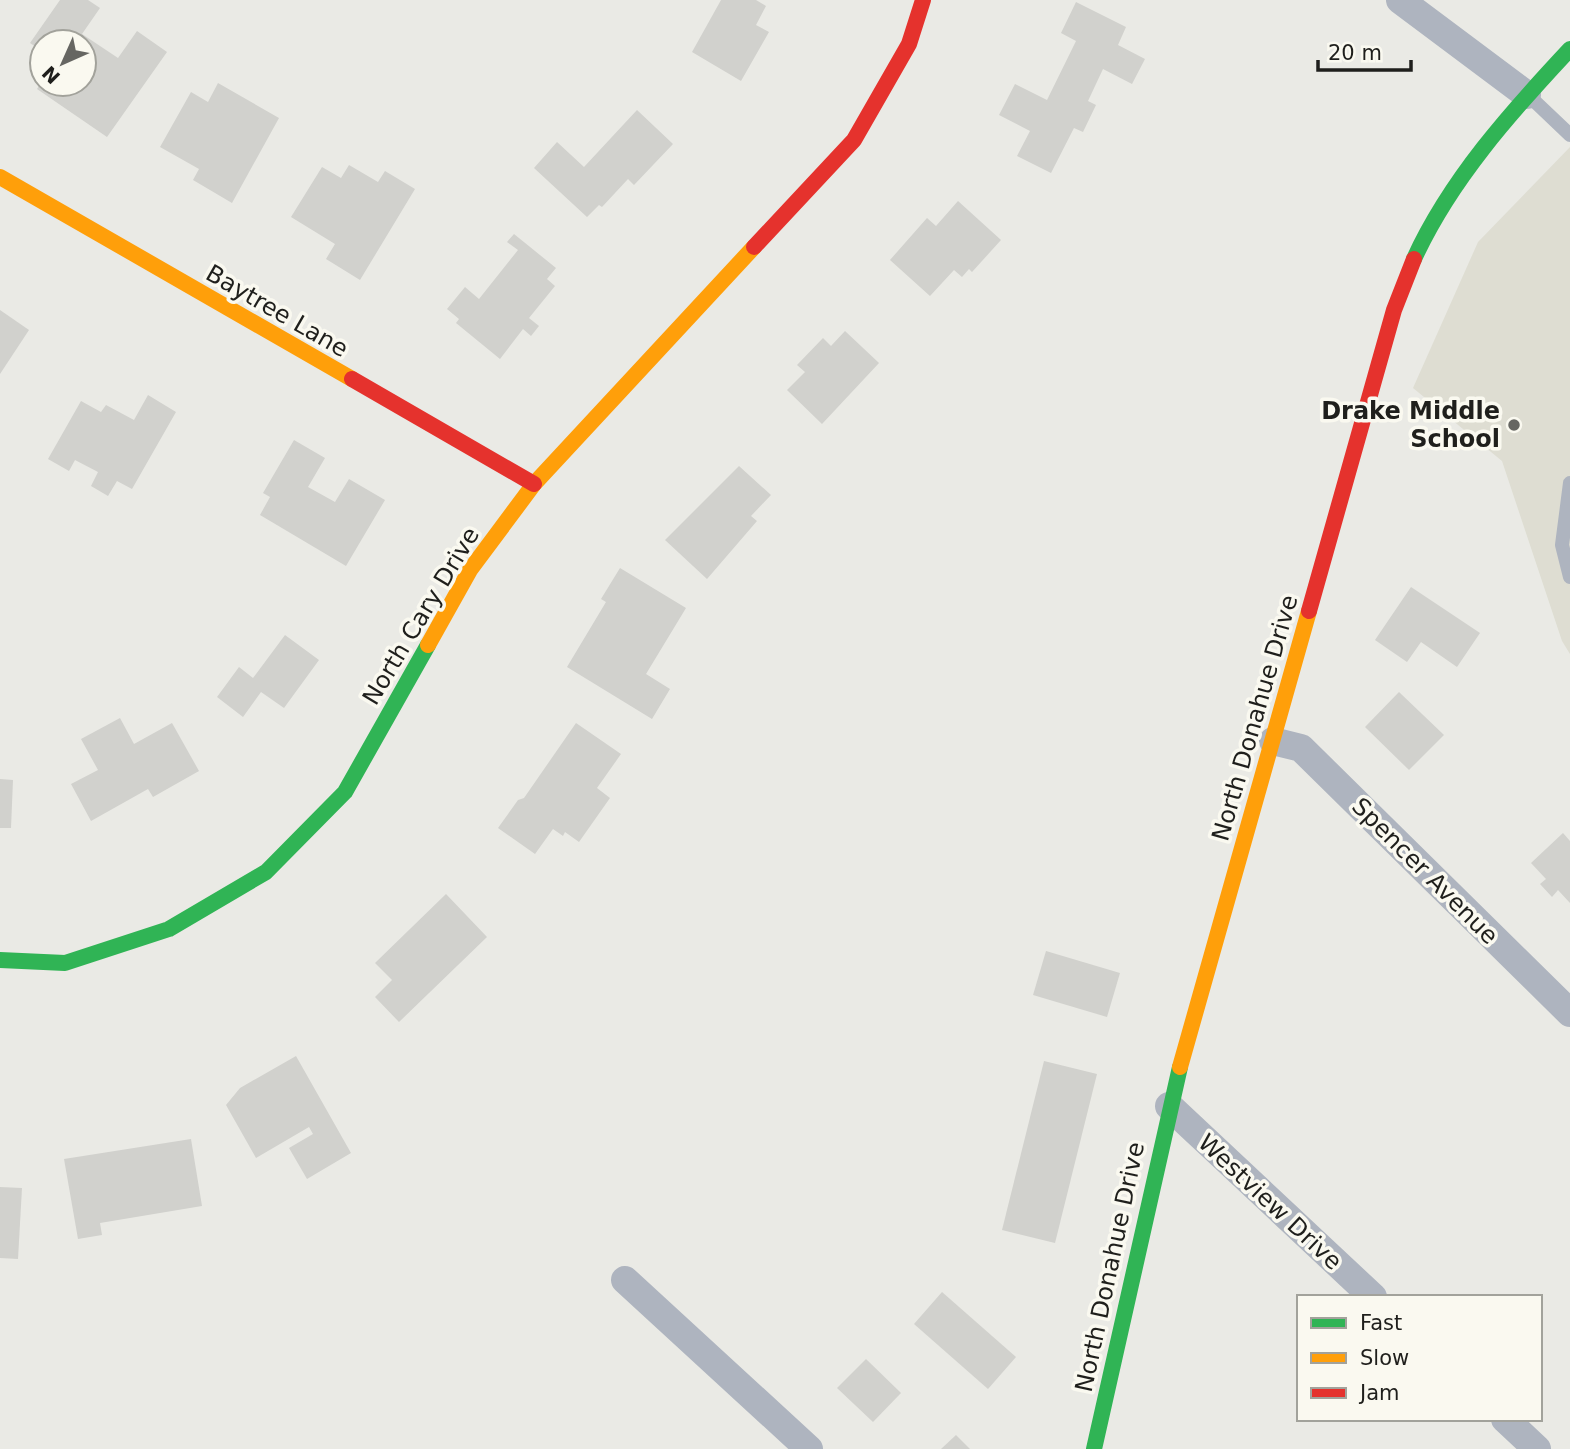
<svg xmlns="http://www.w3.org/2000/svg" width="1570" height="1449" viewBox="0 0 1570 1449" font-family="'DejaVu Sans',sans-serif">
  <rect width="100%" height="100%" fill="#eaeae5"/>
  <polygon fill="#deddd2" points="1570,147 1570,654 1562,641 1502,461 1413,388 1478,242"/>
  <g fill="#d1d1cd">
    <polygon points="60,0 88,0 100,8 82,34 118,58 137,31 167,52 107,137 37,89 42,81 42,84 84,84 84,42 42,42 42,51 30,43"/>
    <polygon points="721,0 756,0 766,6 756,25 769,32 741,81 692,52"/>
    <polygon points="1076,2 1126,27 1118,45 1145,59 1132,84 1103,69 1088,101 1096,105 1083,132 1074,128 1051,173 1017,156 1030,131 999,115 1015,84 1047,100 1076,41 1061,33"/>
    <polygon points="218,83 279,118 232,203 193,180 199,169 160,147 191,92 208,102"/>
    <polygon points="637,110 673,144 634,185 628,179 602,207 599,205 587,217 534,168 557,142 584,167"/>
    <polygon points="349,165 378,182 385,171 415,189 360,280 326,259 335,244 291,217 322,167 341,178"/>
    <polygon points="958,201 1001,240 972,272 969,269 962,277 954,270 930,296 890,260 927,218 936,226"/>
    <polygon points="514,234 556,268 547,279 555,286 529,318 539,326 531,336 523,329 500,359 456,323 459,319 447,309 465,287 479,299 518,250 507,242"/>
    <polygon points="0,310 29,330 0,374"/>
    <polygon points="845,331 879,363 822,424 787,390 805,372 797,365 823,338 831,346"/>
    <polygon points="148,395 176,412 132,489 117,481 108,496 91,486 98,472 75,460 69,471 48,459 81,401 101,412 106,405 134,420"/>
    <polygon points="294,440 325,458 308,487 335,502 349,479 385,500 346,566 260,515 270,497 263,493"/>
    <polygon points="739,466 771,495 751,516 757,521 707,579 665,540"/>
    <polygon points="620,568 686,608 646,674 670,689 652,719 567,667 606,602 601,599"/>
    <polygon points="1411,587 1480,633 1457,667 1421,642 1407,662 1375,640"/>
    <polygon points="285,635 319,660 284,708 261,692 243,717 217,697 239,667 253,678"/>
    <polygon points="1399,692 1444,735 1409,770 1365,727"/>
    <polygon points="120,718 134,744 172,723 199,771 153,797 148,789 91,821 71,784 98,770 81,739"/>
    <polygon points="576,723 621,754 597,788 610,798 579,842 565,832 563,836 553,829 535,854 498,828 518,800 524,798"/>
    <polygon points="0,779 13,780 11,828 0,828"/>
    <polygon points="1563,833 1570,841 1570,903 1558,890 1552,897 1540,884 1546,879 1531,863"/>
    <polygon points="446,894 487,937 399,1022 375,997 392,980 375,963"/>
    <polygon points="1046,951 1120,973 1107,1017 1033,995"/>
    <polygon points="296,1056 351,1153 307,1179 289,1148 313,1134 309,1127 256,1158 226,1105 240,1088"/>
    <polygon points="1044,1061 1097,1074 1055,1243 1002,1230"/>
    <polygon points="191,1139 202,1206 100,1223 102,1235 78,1239 64,1159"/>
    <polygon points="0,1187 22,1188 18,1259 0,1258"/>
    <polygon points="942,1292 1016,1357 988,1389 914,1324"/>
    <polygon points="866,1359 901,1393 873,1422 837,1388"/>
    <polygon points="956,1435 970,1449 941,1449"/>
  </g>
  <g fill="none" stroke-linecap="round" stroke-linejoin="round">
    <g stroke="#aeb4bf" stroke-width="14">
      <polyline points="1528,95 1570,135"/>
      <polyline points="1570,483 1562,545 1570,577"/>
    </g>
    <g stroke="#aeb4bf" stroke-width="28">
      <polyline points="1400,0 1527,95"/>
      <polyline points="1273,741 1301,748 1570,1013"/>
      <polyline points="1169,1106 1373,1297"/>
      <polyline points="625,1280 809,1449"/>
      <polyline points="1505,1419 1537,1449"/>
    </g>
    <g stroke="#30b455" stroke-width="16">
      <path d="M 1414,259 C 1450,180 1511,112 1570,49"/>
      <polyline points="0,960 65,963 169,929 266,872 345,792 428,645"/>
      <polyline points="1094,1449 1180,1067"/>
    </g>
    <g stroke="#ff9f0a" stroke-width="16">
      <polyline points="0,177 352,379"/>
      <polyline points="428,645 470,570 534,484 754,247"/>
      <polyline points="1180,1067 1309,611"/>
    </g>
    <g stroke="#e5322d" stroke-width="16">
      <polyline points="754,247 854,140 909,44 923,0"/>
      <polyline points="352,379 534,484"/>
      <polyline points="1309,611 1394,310 1414,259"/>
    </g>
  </g>
  <circle fill="#666662" stroke="#faf9f0" stroke-width="2.5" cx="1514" cy="425" r="7"/>
  <g text-anchor="middle" stroke-width="7" stroke-linejoin="round" paint-order="stroke">
    <g font-size="24" fill="#1f1f1c" stroke="#faf9f0">
      <text transform="translate(277 311) rotate(30)" y="8">Baytree Lane</text>
      <text transform="translate(421 616) rotate(-59)" y="8">North Cary Drive</text>
      <text transform="translate(1255 718) rotate(-74)" y="8">North Donahue Drive</text>
      <text transform="translate(1425 871) rotate(45)" y="8">Spencer Avenue</text>
      <text transform="translate(1270 1202) rotate(43)" y="8">Westview Drive</text>
      <text transform="translate(1110 1267) rotate(-78)" y="8">North Donahue Drive</text>
    </g>
    <g font-size="24" font-weight="bold" fill="#1f1f1c" stroke="#faf9f0" text-anchor="end">
      <text x="1500" y="419">Drake Middle<tspan x="1500" dy="28">School</tspan></text>
    </g>
  </g>
  <rect x="1297" y="1295" width="245" height="126" fill="#faf9f0" stroke="#a2a29b" stroke-width="2"/>
  <rect x="1311" y="1318" width="35" height="10" fill="#30b455" stroke="#a2a29b" stroke-width="2"/>
  <text x="1360" y="1330" font-size="21" fill="#1f1f1c">Fast</text>
  <rect x="1311" y="1353" width="35" height="10" fill="#ff9f0a" stroke="#a2a29b" stroke-width="2"/>
  <text x="1360" y="1365" font-size="21" fill="#1f1f1c">Slow</text>
  <rect x="1311" y="1388" width="35" height="10" fill="#e5322d" stroke="#a2a29b" stroke-width="2"/>
  <text x="1360" y="1400" font-size="21" fill="#1f1f1c">Jam</text>
  <g transform="translate(63 63) rotate(225)"><circle r="33" fill="#faf9f0" stroke="#a2a29b" stroke-width="2"/>
  <path d="M0-5L12 26L0 18L-12 26Z" fill="#666662"/>
  <text y="-10" font-size="19" font-weight="bold" text-anchor="middle" fill="#1f1f1c">N</text>
  </g>
  <path d="M1318 60v10h93v-10" fill="none" stroke="#1f1f1c" stroke-width="3.5"/>
  <text x="1328" y="60" font-size="21" fill="#1f1f1c" stroke="#faf9f0" stroke-width="5" paint-order="stroke">20 m</text>
</svg>
